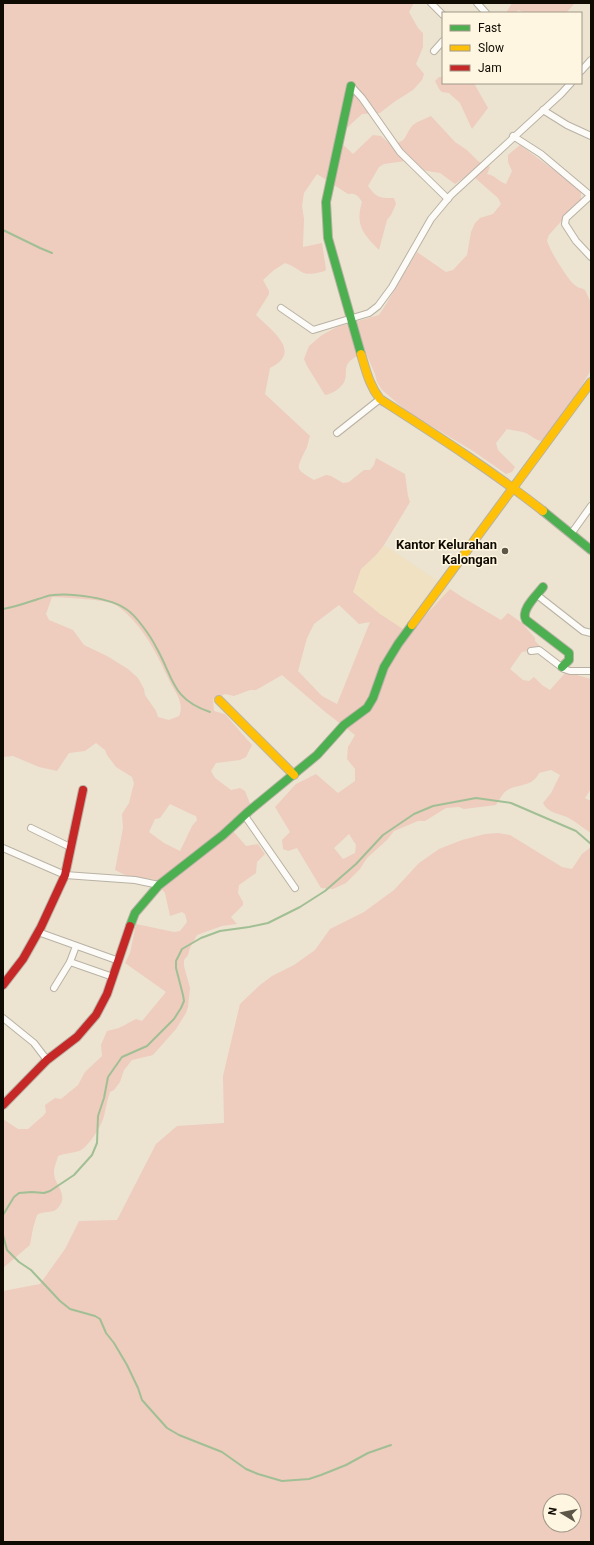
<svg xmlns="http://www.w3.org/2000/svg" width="594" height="1545" viewBox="0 0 594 1545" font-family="Roboto,sans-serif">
  <rect width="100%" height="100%" fill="#ece4d1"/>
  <polygon fill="#efe1c2" points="384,545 450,589 409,634 380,614 353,592 361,569 376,555"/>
  <g fill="#eeccbe" fill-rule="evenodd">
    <path d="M 3,3 L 414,3 L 409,12 L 418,28 L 423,33 L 423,47 L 416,64 L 424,74 L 422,80 L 413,90 L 394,102 L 380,113 L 362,114 L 336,138 L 353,154 L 373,135 L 381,136 L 390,144 C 409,142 403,136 413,125 C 418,121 425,119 431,116 L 455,142 L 467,150 L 478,161 L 490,167 L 487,174 C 495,175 499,182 506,184 L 512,171 L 508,162 L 508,155 L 520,145 L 581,190 L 581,199 L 549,235 L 547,240 C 548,248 569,282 576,286 C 578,288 582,288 585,290 L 591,303 L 591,370 L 581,387 L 543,441 C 536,441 532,436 526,433 C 520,431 514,431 507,429 L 496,443 L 498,450 L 515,467 L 512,472 L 506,474 L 473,451 L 408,412 L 382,390 L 377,382 L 375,374 L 365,351 C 360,354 353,358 349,362 C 344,368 347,374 345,380 C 342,388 332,394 325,395 L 307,366 L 304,359 L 309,346 L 322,335 L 337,327 L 379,315 L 385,306 L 417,252 L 446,272 L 453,270 L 467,255 L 471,232 L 475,223 L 480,218 L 493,214 L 501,204 L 498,198 L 474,177 L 465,177 L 455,184 L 440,173 L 421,170 L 405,161 L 384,164 L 379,167 L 368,186 C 377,198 379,198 394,198 L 396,204 L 391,215 L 387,220 L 379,250 C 363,234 355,225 362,202 C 358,195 355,193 348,194 L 317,174 L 304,193 L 302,206 L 304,219 L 303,247 L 322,243 L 326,269 L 325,271 C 299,278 306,271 285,263 L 274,270 L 263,280 L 269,291 L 269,294 L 256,315 C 272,331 303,352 270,368 L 265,394 L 310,436 C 308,441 308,447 305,451 C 296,470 295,469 314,480 L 326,475 L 331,476 L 343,483 L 349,482 L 364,470 L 370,470 L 374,465 L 376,458 L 405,474 L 408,496 L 410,502 L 384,545 L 376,555 L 361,569 L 353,592 L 380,614 L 409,633 L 450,589 L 462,597 L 501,620 L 508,613 L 522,623 L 535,638 L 535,641 L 540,646 L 540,649 L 537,654 L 528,651 L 522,652 L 510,669 L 523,680 L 529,681 L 534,677 L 542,685 L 550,690 L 566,672 L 591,679 L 591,789 L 585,798 L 591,801 L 591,833 C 583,828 575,821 567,817 C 557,813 548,813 543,803 L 551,793 L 560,775 L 551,770 L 539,773 C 532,788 517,783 506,791 C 502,794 499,801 496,805 L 464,809 L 459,807 L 446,808 L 425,821 L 418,821 L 394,831 L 387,840 L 367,858 L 360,869 L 346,883 L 333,889 L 321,888 L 297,848 L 288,851 L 283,849 L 282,840 L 290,832 L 275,807 L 296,784 L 316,774 L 338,793 L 355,781 L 355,769 L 347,759 L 348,747 L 355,735 L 324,711 L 282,675 L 256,690 L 250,690 L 234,696 L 225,694 L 213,699 L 214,711 L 225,714 L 252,745 L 246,757 L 240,760 L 216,763 L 211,771 L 215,778 L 231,790 L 240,788 L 245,791 L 251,806 L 227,824 L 246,846 L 258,844 L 265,854 L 257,862 L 256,873 L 239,885 L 238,893 L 243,902 L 243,905 L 231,917 L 237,924 L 222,926 L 197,935 L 190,948 L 188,955 L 184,960 L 184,966 L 190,988 L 188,1007 L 186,1013 L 176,1029 L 153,1055 L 132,1060 L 124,1070 L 120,1082 L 114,1090 L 110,1092 C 107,1100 106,1108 104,1116 C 102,1125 88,1148 79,1151 C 72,1153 66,1153 58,1156 C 57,1161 54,1167 54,1172 C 53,1184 70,1194 58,1208 C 53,1214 44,1210 37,1215 L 33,1228 L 30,1245 L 3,1268 L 3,1119 L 18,1129 L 28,1129 L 44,1115 L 46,1112 L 45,1105 L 55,1098 L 61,1099 L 78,1085 L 85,1072 L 102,1056 L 101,1045 L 107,1031 L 119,1028 L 136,1019 L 142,1021 L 166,992 L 125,963 L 130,953 L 136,924 L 174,932 L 180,931 L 187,922 L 185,914 L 182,912 L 170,916 L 165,893 L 153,879 L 129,877 L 115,870 L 123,828 L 122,814 L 129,803 L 134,783 L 132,777 L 116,767 L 107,755 L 105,750 L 96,743 L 85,751 L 69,753 L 57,771 L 39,767 L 13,756 L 3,757 ZM 52,597 C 65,598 106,599 116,605 C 142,623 157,654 170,682 C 175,692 185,703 179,716 L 169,720 L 158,717 L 156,711 L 145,695 L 144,689 L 138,678 L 128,669 L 107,656 L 84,645 L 73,630 L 49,620 L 46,614 ZM 339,605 L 359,624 L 370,622 L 337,704 L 322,696 L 298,671 L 307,638 L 314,624 ZM 170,804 L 193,815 L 196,816 L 197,820 L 192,826 L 180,851 L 164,843 L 149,832 L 155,819 L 160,818 ZM 349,834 L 356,845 L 355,853 L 343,859 L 334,848 Z"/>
    <polygon points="512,3 575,3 566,13 526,13 518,10 516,13 506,13"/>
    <polygon points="439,77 443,77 443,83 476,83 475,85 488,108 472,129 460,103 449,93 442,92 439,89 435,81"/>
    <path d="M 498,833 L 510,835 L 562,867 L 572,869 L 582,854 L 591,847 L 591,1542 L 3,1542 L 3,1291 L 40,1284 L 65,1249 L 79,1221 L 117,1220 L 156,1144 L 177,1126 L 224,1123 L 223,1076 L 240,1004 L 260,985 L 272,976 L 294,965 L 315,950 L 330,929 L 364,912 L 394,890 L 419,863 L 439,849 L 462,840 L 485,834 ZM 550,1501 L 574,1501 L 574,1525 L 550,1525 Z"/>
  </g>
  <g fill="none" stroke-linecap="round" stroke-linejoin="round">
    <g stroke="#a1bf95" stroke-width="2">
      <polyline points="3,230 40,248 52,253"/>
      <path d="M 3,609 C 15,607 26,603 38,599 C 43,598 48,595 53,595 C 72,593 111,598 126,609 C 136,615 151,637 156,647 C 174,678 171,699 210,712"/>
      <polyline points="3,1215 14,1197 19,1193 32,1192 44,1193 50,1191 74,1175 92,1155 97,1143 98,1116 104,1098 108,1077 122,1057 147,1046 174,1019 181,1008 184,1001 183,995 176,968 176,961 182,949 201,938 220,931 249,927 268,923 300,907 325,891 356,864 383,835 414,814 433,806 476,798 511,803 576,831 591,844"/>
      <polyline points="3,1235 7,1250 19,1262 31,1270 60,1301 70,1309 95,1316 100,1319 106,1333 114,1343 127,1365 138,1388 142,1400 167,1428 179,1435 222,1452 246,1469 258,1474 282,1481 309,1479 321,1475 346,1465 368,1453 391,1445"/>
    </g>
    <g stroke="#b9b2a4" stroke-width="8">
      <g id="street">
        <polyline points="431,3 443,15"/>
        <polyline points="477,3 486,13"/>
        <polyline points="434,51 443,41"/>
        <polyline points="581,71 591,60"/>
        <polyline points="351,86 362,98 400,152 448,199"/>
        <polyline points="543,110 567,125 591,136"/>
        <polyline points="513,136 541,154 591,196"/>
        <polyline points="591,195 566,218 565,224 576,241 591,257"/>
        <polyline points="281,308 313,330 369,313 378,306 392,287 431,219 451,195 561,94 571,83"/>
        <polyline points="337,433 380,399"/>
        <polyline points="571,534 591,506"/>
        <polyline points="537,595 583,631 591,633"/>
        <polyline points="531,651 539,650 564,669 570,671 591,671"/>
        <polyline points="245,816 295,888"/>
        <polyline points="31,828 70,847"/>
        <polyline points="3,848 65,875 135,880 159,885"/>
        <polyline points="38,932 119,961"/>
        <polyline points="70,962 113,977"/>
        <polyline points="54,988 70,962 76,946"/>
        <polyline points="3,1018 34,1043 47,1060"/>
      </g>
    </g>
    <g stroke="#b9b2a4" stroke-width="10">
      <g id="fast">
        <polyline points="351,86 326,202 328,238 361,354"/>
        <polyline points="543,511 591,550"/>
        <path d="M 543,587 C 537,595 520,610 526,620 L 569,653 L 569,660 L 562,667"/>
        <polyline points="130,926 135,913 159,885 223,835 249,811 317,755 344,725 367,708 373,698 384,667 398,644 412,625"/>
      </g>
    </g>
    <g stroke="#b9b2a4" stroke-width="10">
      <g id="slow">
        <path d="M 361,354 C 366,370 369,385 380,399 C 436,435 491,470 543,511"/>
        <polyline points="412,625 591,382"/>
        <polyline points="219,700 294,775"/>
      </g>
    </g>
    <g stroke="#b9b2a4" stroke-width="10">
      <g id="jam">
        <polyline points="3,985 23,959 41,927 65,875 83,790"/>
        <polyline points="3,1105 47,1060 77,1037 96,1015 107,994 130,926"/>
      </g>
    </g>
    <use href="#street" stroke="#fcfbf8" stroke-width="6"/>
    <use href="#fast" stroke="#4caf50" stroke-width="8"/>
    <use href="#slow" stroke="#ffc107" stroke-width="8"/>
    <use href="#jam" stroke="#c62828" stroke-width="8"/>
  </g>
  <circle fill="#5d574a" stroke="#fff6e1" stroke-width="1.5" cx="505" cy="551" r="4"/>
  <g text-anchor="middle" stroke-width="3" stroke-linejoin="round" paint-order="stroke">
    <g font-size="13" font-weight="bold" fill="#100b02" stroke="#fff6e1" text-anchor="end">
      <text x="497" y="549">Kantor Kelurahan<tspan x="497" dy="15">Kalongan</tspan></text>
    </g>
  </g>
  <rect width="594" height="1545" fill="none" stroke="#100b02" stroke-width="8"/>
  <rect x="442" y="12" width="140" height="72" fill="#fff6e1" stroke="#9f9888"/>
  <rect x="450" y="25" width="20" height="6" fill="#4caf50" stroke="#9f9888"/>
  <text x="478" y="32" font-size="12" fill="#100b02">Fast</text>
  <rect x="450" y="45" width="20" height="6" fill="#ffc107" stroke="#9f9888"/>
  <text x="478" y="52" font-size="12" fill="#100b02">Slow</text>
  <rect x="450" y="65" width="20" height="6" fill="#c62828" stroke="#9f9888"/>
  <text x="478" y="72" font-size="12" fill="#100b02">Jam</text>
  <g transform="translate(562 1513) rotate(280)"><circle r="19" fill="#fff6e1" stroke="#9f9888"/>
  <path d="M0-3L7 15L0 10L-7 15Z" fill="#5d574a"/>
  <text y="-6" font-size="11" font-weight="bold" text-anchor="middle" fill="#100b02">N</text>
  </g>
</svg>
